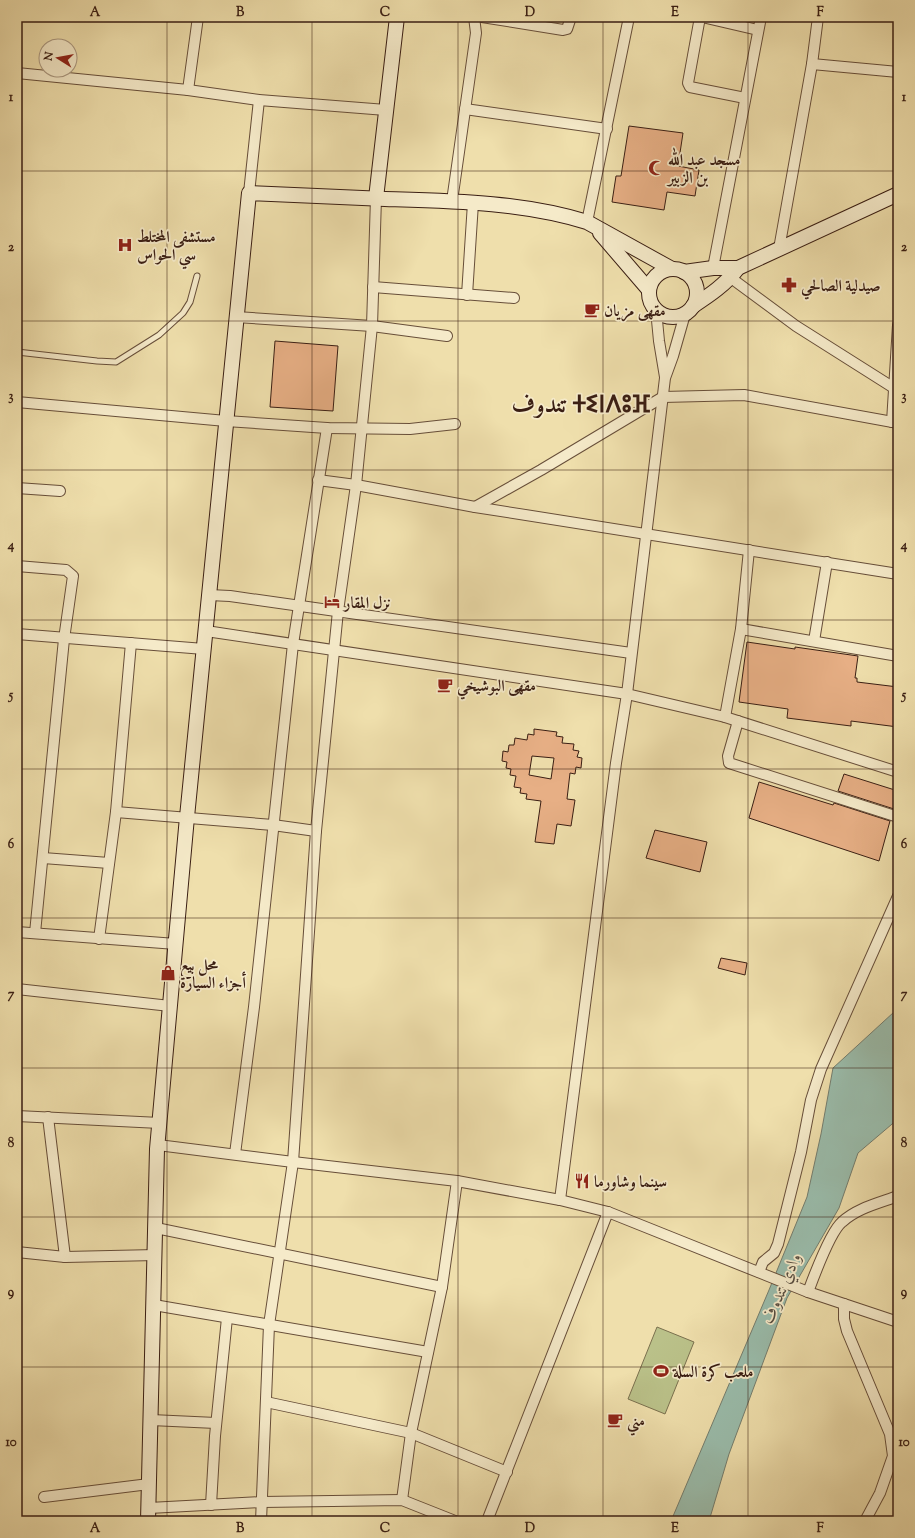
<svg xmlns="http://www.w3.org/2000/svg" width="915" height="1538" viewBox="0 0 915 1538" font-family="'Sorts Mill Goudy',Amiri,'Noto Sans Tifinagh',serif">
  <rect width="100%" height="100%" fill="#efdfac"/>
  <filter id="stains"><feTurbulence type="fractalNoise" baseFrequency=".005" numOctaves="4"/><feColorMatrix values="0 0 0 0 .2 0 0 0 0 .09 0 0 0 0 .02 0 0 0 .5 -.17"/></filter>
  <radialGradient id="worn" r=".72"><stop offset=".6" stop-color="#630" stop-opacity="0"/><stop offset="1" stop-color="#630" stop-opacity=".3"/></radialGradient>
  <polygon fill="#bac189" stroke="#7a704e" points="657,1327 694,1342 665,1414 628,1399"/>
  <polygon fill="#9abcab" stroke="#747d6e" points="898,1011 898,1119 858,1153 839,1208 787,1298 729,1454 709,1521 671,1521 769,1290 807,1197 821,1134 833,1068 894,1012"/>
  <g fill="#e7af85" stroke="#3a1e13" fill-rule="evenodd">
    <polygon points="629,126 683,133 678,166 699,170 695,196 667,192 664,210 612,202 616,176 621,176"/>
    <polygon points="275,341 338,346 333,411 270,407"/>
    <polygon points="747,642 795,649 795,647 858,656 855,678 857,678 857,682 898,687 898,727 851,721 851,726 787,718 788,709 739,702"/>
    <path d="M 534,729 L 557,732 L 556,736 L 563,737 L 562,743 L 574,744 L 573,750 L 579,751 L 577,757 L 582,758 L 581,768 L 576,767 L 575,774 L 570,773 L 567,799 L 575,800 L 571,826 L 557,824 L 554,844 L 535,842 L 541,801 L 526,799 L 527,794 L 520,793 L 521,788 L 514,787 L 516,776 L 510,775 L 511,769 L 506,768 L 507,762 L 502,761 L 503,751 L 508,752 L 509,745 L 514,745 L 515,738 L 527,740 L 528,734 L 534,735 ZM 532,756 L 554,758 L 551,779 L 529,775 Z"/>
    <polygon points="844,774 898,791 898,806 896,805 894,809 838,791"/>
    <polygon points="759,782 833,805 834,803 890,821 879,861 749,818"/>
    <polygon points="655,830 707,842 700,872 646,858"/>
    <polygon points="721,958 747,963 745,975 718,968"/>
  </g>
  <g fill="none" stroke-linecap="round" stroke-linejoin="round">
    <g stroke="#674e39" stroke-width="7">
      <polyline id="lane" points="17,352 97,361 116,362 159,335 183,313 190,302 197,276"/>
    </g>
    <g stroke="#674e39" stroke-width="12">
      <g id="street">
        <polyline points="482,17 563,30 567,29 571,17"/>
        <polyline points="700,17 688,83 690,87 745,98"/>
        <polyline points="702,17 758,30"/>
        <polyline points="812,64 898,72"/>
        <polyline points="17,73 188,90 259,100 386,110"/>
        <polyline points="188,90 198,17"/>
        <polyline points="465,109 607,129"/>
        <polyline points="249,193 259,100"/>
        <polyline points="452,201 476,33 474,17"/>
        <polyline points="587,222 629,17"/>
        <polyline points="779,249 812,64 818,17"/>
        <polyline points="713,268 761,17"/>
        <polyline points="731,278 796,326 894,388"/>
        <polyline points="373,287 514,298"/>
        <polyline points="467,295 473,203"/>
        <polyline points="656,310 659,341 665,377"/>
        <polyline points="236,317 372,326 447,336"/>
        <polyline points="17,402 226,421 327,428 410,429 455,424"/>
        <polyline points="892,422 898,325"/>
        <polyline points="318,480 356,485 475,507 898,574"/>
        <polyline points="17,488 60,491"/>
        <polyline points="475,507 541,470 663,397 744,395 898,423"/>
        <polyline points="17,566 66,570 73,576 64,639 35,933"/>
        <polyline points="209,595 230,596 631,653"/>
        <polyline points="741,629 898,656"/>
        <polyline points="206,631 627,694 725,717 898,772"/>
        <polyline points="17,634 204,649"/>
        <polyline points="814,641 827,562"/>
        <polyline points="725,717 741,629 749,550"/>
        <polyline points="738,721 728,756 729,763 898,817"/>
        <polyline points="116,812 273,825 316,831"/>
        <polyline points="43,858 109,863"/>
        <polyline points="17,932 176,944"/>
        <polyline points="99,939 116,812 131,643"/>
        <polyline points="17,989 170,1006"/>
        <polyline points="17,1116 160,1123"/>
        <polyline points="48,1117 65,1257"/>
        <polyline points="158,1145 293,1162 457,1181 560,1200 608,1212 808,1292 898,1322"/>
        <polyline points="235,1154 254,1007 293,644 327,428"/>
        <polyline points="560,1200 616,763 627,694 665,378 673,356 685,314"/>
        <polyline points="156,1228 442,1287"/>
        <polyline points="17,1252 65,1257 156,1255"/>
        <polyline points="759,1272 763,1262 774,1253 778,1244 801,1152 811,1100 821,1069 898,896"/>
        <path d="M 808,1292 C 814,1276 830,1232 842,1222 C 857,1208 879,1203 898,1196"/>
        <polyline points="844,1304 844,1319 847,1331 890,1434 893,1456 880,1493 865,1521"/>
        <polyline points="154,1305 428,1352"/>
        <polyline points="266,1402 411,1433 507,1472"/>
        <polyline points="151,1420 216,1423"/>
        <polyline points="44,1497 149,1484"/>
        <polyline points="402,1500 411,1433 442,1287 457,1181"/>
        <polyline points="211,1505 215,1436 227,1318"/>
        <polyline points="149,1508 262,1502 402,1500 455,1521"/>
        <polyline points="261,1521 269,1325 293,1162 316,831 338,611 356,485 372,326 376,198"/>
        <polyline points="487,1521 608,1212"/>
      </g>
    </g>
    <g stroke="#3a1e13" stroke-width="16">
      <g id="secondary">
        <polyline points="376,198 397,17"/>
        <polyline points="600,233 649,290"/>
        <circle cx="673" cy="293" r="24"/>
        <polyline points="684,272 713,268 738,268"/>
        <path d="M 693,306 C 710,295 726,284 738,268 L 898,194"/>
        <path d="M 148,1521 L 157,1149 L 187,817 L 249,193 C 294,195 340,197 385,199 C 453,201 522,202 587,222 L 672,269"/>
      </g>
    </g>
    <use href="#lane" stroke="#f5eac9" stroke-width="5"/>
    <use href="#street" stroke="#f5eac9" stroke-width="10"/>
    <use href="#secondary" stroke="#f5eac9" stroke-width="14"/>
  </g>
  <path fill="none" stroke="#3a1e13" stroke-width="1" stroke-opacity="0.55" d="M 167,17 L 167,1521M 312,17 L 312,1521M 458,17 L 458,1521M 603,17 L 603,1521M 748,17 L 748,1521M 17,171 L 898,171M 17,321 L 898,321M 17,470 L 898,470M 17,620 L 898,620M 17,769 L 898,769M 17,918 L 898,918M 17,1068 L 898,1068M 17,1217 L 898,1217M 17,1367 L 898,1367"/>
  <defs>
    <g id="mosque-bare" transform="scale(1.2)"><path d="M3.5-4.9A6 6 0 1 0 3.5 4.9A5 5 0 1 1 3.5-4.9Z" fill="#8f2418" stroke="#f5eac9" stroke-width="2.5" paint-order="stroke"/></g>
    <g id="hospital-bare" transform="scale(1.2)"><path d="M-5-5h3v3.5h4V-5h3V5h-3V1.5h-4V5h-3Z" fill="#8f2418" stroke="#f5eac9" stroke-width="2.5" paint-order="stroke"/></g>
    <g id="pharmacy-bare" transform="scale(1.2)"><path d="M-2-6h4v4h4v4h-4v4h-4v-4h-4v-4h4Z" fill="#8f2418" stroke="#f5eac9" stroke-width="2.5" paint-order="stroke"/></g>
    <g id="cafe-bare" transform="scale(1.2)"><path d="M-5.5-4.5H6V0H3Q3 3.5 0 3.5H-2.5Q-5.5 3.5-5.5 0ZM3-3.2v2h1.7v-2ZM-6 4.5H4V6H-6Z" fill="#8f2418" stroke="#f5eac9" stroke-width="2.5" paint-order="stroke"/></g>
    <g id="hotel-bare" transform="scale(1.2)"><path d="M-6-4.5h1.5V1H6V5H4.5V3h-9V5H-6ZM-4 0a1.8 1.8 0 1 1 3.6 0ZM.5 0V-2.5h3Q6-2.5 6 0Z" fill="#8f2418" stroke="#f5eac9" stroke-width="2.5" paint-order="stroke"/></g>
    <g id="shop-bare" transform="scale(1.2)"><path d="M-5-2.5h2.3a2.7 3.5 0 0 1 5.4 0H5L5.5 6h-11ZM-1.5-2.5h3a1.5 2.3 0 0 0-3 0Z" fill="#8f2418" stroke="#f5eac9" stroke-width="2.5" paint-order="stroke"/></g>
    <g id="restaurant-bare" transform="scale(1.2)"><path d="M-5-6h1v4h1v-4h1v4h1v-4h1v5L-1.5 .5V6h-2V.5L-5-1ZM5-6V6H3V1.5H1.5Q1.5-4 5-6Z" fill="#8f2418" stroke="#f5eac9" stroke-width="2.5" paint-order="stroke"/></g>
    <g id="stadium-bare" transform="scale(1.2)"><path d="M0-5a6.5 5 0 1 0 0 10a6.5 5 0 1 0 0-10ZM-3.5-1.8h7v3.6h-7Z" fill="#8f2418" stroke="#f5eac9" stroke-width="2.5" paint-order="stroke"/></g>
  </defs>
  <g fill-rule="evenodd">
    <use href="#mosque-bare" x="656" y="168"/>
    <use href="#hospital-bare" x="125" y="245"/>
    <use href="#pharmacy-bare" x="789" y="285"/>
    <use href="#cafe-bare" x="592" y="310"/>
    <use href="#hotel-bare" x="332" y="602"/>
    <use href="#cafe-bare" x="445" y="685"/>
    <use href="#shop-bare" x="168" y="973"/>
    <use href="#restaurant-bare" x="582" y="1181"/>
    <use href="#stadium-bare" x="661" y="1371"/>
    <use href="#cafe-bare" x="615" y="1420"/>
  </g>
  <g text-anchor="middle" stroke-width="3.5" stroke-linejoin="round" paint-order="stroke">
    <g font-size="16" font-weight="bold" fill="#3a1e13" stroke="#f5eac9" text-anchor="start">
      <text x="668" y="165">مسجد عبد الله<tspan x="668" dy="18">بن الزبير</tspan></text>
      <text x="137" y="242">مستشفى المختلط<tspan x="137" dy="18">سي الحواس</tspan></text>
      <text x="801" y="291">صيدلية الصالحي</text>
      <text x="604" y="316">مقهى مزيان</text>
      <text x="344" y="608">نزل المقار</text>
      <text x="457" y="691">مقهى البوشيخي</text>
      <text x="180" y="970">محل بيع<tspan x="180" dy="18">أجزاء السيارة</tspan></text>
      <text x="594" y="1187">سينما وشاورما</text>
      <text x="673" y="1377">ملعب كرة السلة</text>
      <text x="627" y="1426">مني</text>
    </g>
    <g font-size="17" font-style="italic" fill="#574d41" stroke="#f5eac9">
      <text transform="translate(781 1288) rotate(-67)" y="6">وادي تندوف</text>
    </g>
    <g font-size="24" font-weight="bold" fill="#3a1e13" stroke="#f5eac9">
      <text x="581" y="412">تندوف ⵜⵉⵏⴷⵓⴼ</text>
    </g>
  </g>
  <rect width="915" height="1538" fill="none" stroke="#efdfac" stroke-width="44"/>
  <g transform="translate(58 58) rotate(281)"><circle r="19" fill="#f5eac9" stroke="#aa9880"/>
  <path d="M0-3L7 15L0 10L-7 15Z" fill="#8f2418"/>
  <text y="-6" font-size="11" font-weight="bold" text-anchor="middle" fill="#3a1e13">N</text>
  </g>
  <rect x="22" y="22" width="871" height="1494" fill="none" stroke="#3a1e13" stroke-width="1.5"/>
  <g font-size="13" text-anchor="middle" font-weight="bold" fill="#3a1e13">
    <text x="95" y="16">A</text>
    <text x="240" y="16">B</text>
    <text x="385" y="16">C</text>
    <text x="530" y="16">D</text>
    <text x="675" y="16">E</text>
    <text x="820" y="16">F</text>
    <text x="11" y="101">1</text>
    <text x="904" y="101">1</text>
    <text x="11" y="251">2</text>
    <text x="904" y="251">2</text>
    <text x="11" y="400">3</text>
    <text x="904" y="400">3</text>
    <text x="11" y="549">4</text>
    <text x="904" y="549">4</text>
    <text x="11" y="699">5</text>
    <text x="904" y="699">5</text>
    <text x="11" y="848">6</text>
    <text x="904" y="848">6</text>
    <text x="11" y="998">7</text>
    <text x="904" y="998">7</text>
    <text x="11" y="1147">8</text>
    <text x="904" y="1147">8</text>
    <text x="11" y="1296">9</text>
    <text x="904" y="1296">9</text>
    <text x="11" y="1446">10</text>
    <text x="904" y="1446">10</text>
    <text x="95" y="1532">A</text>
    <text x="240" y="1532">B</text>
    <text x="385" y="1532">C</text>
    <text x="530" y="1532">D</text>
    <text x="675" y="1532">E</text>
    <text x="820" y="1532">F</text>
  </g>
  <rect width="100%" height="100%" filter="url(#stains)"/>
  <rect width="100%" height="100%" fill="url(#worn)"/>
</svg>
